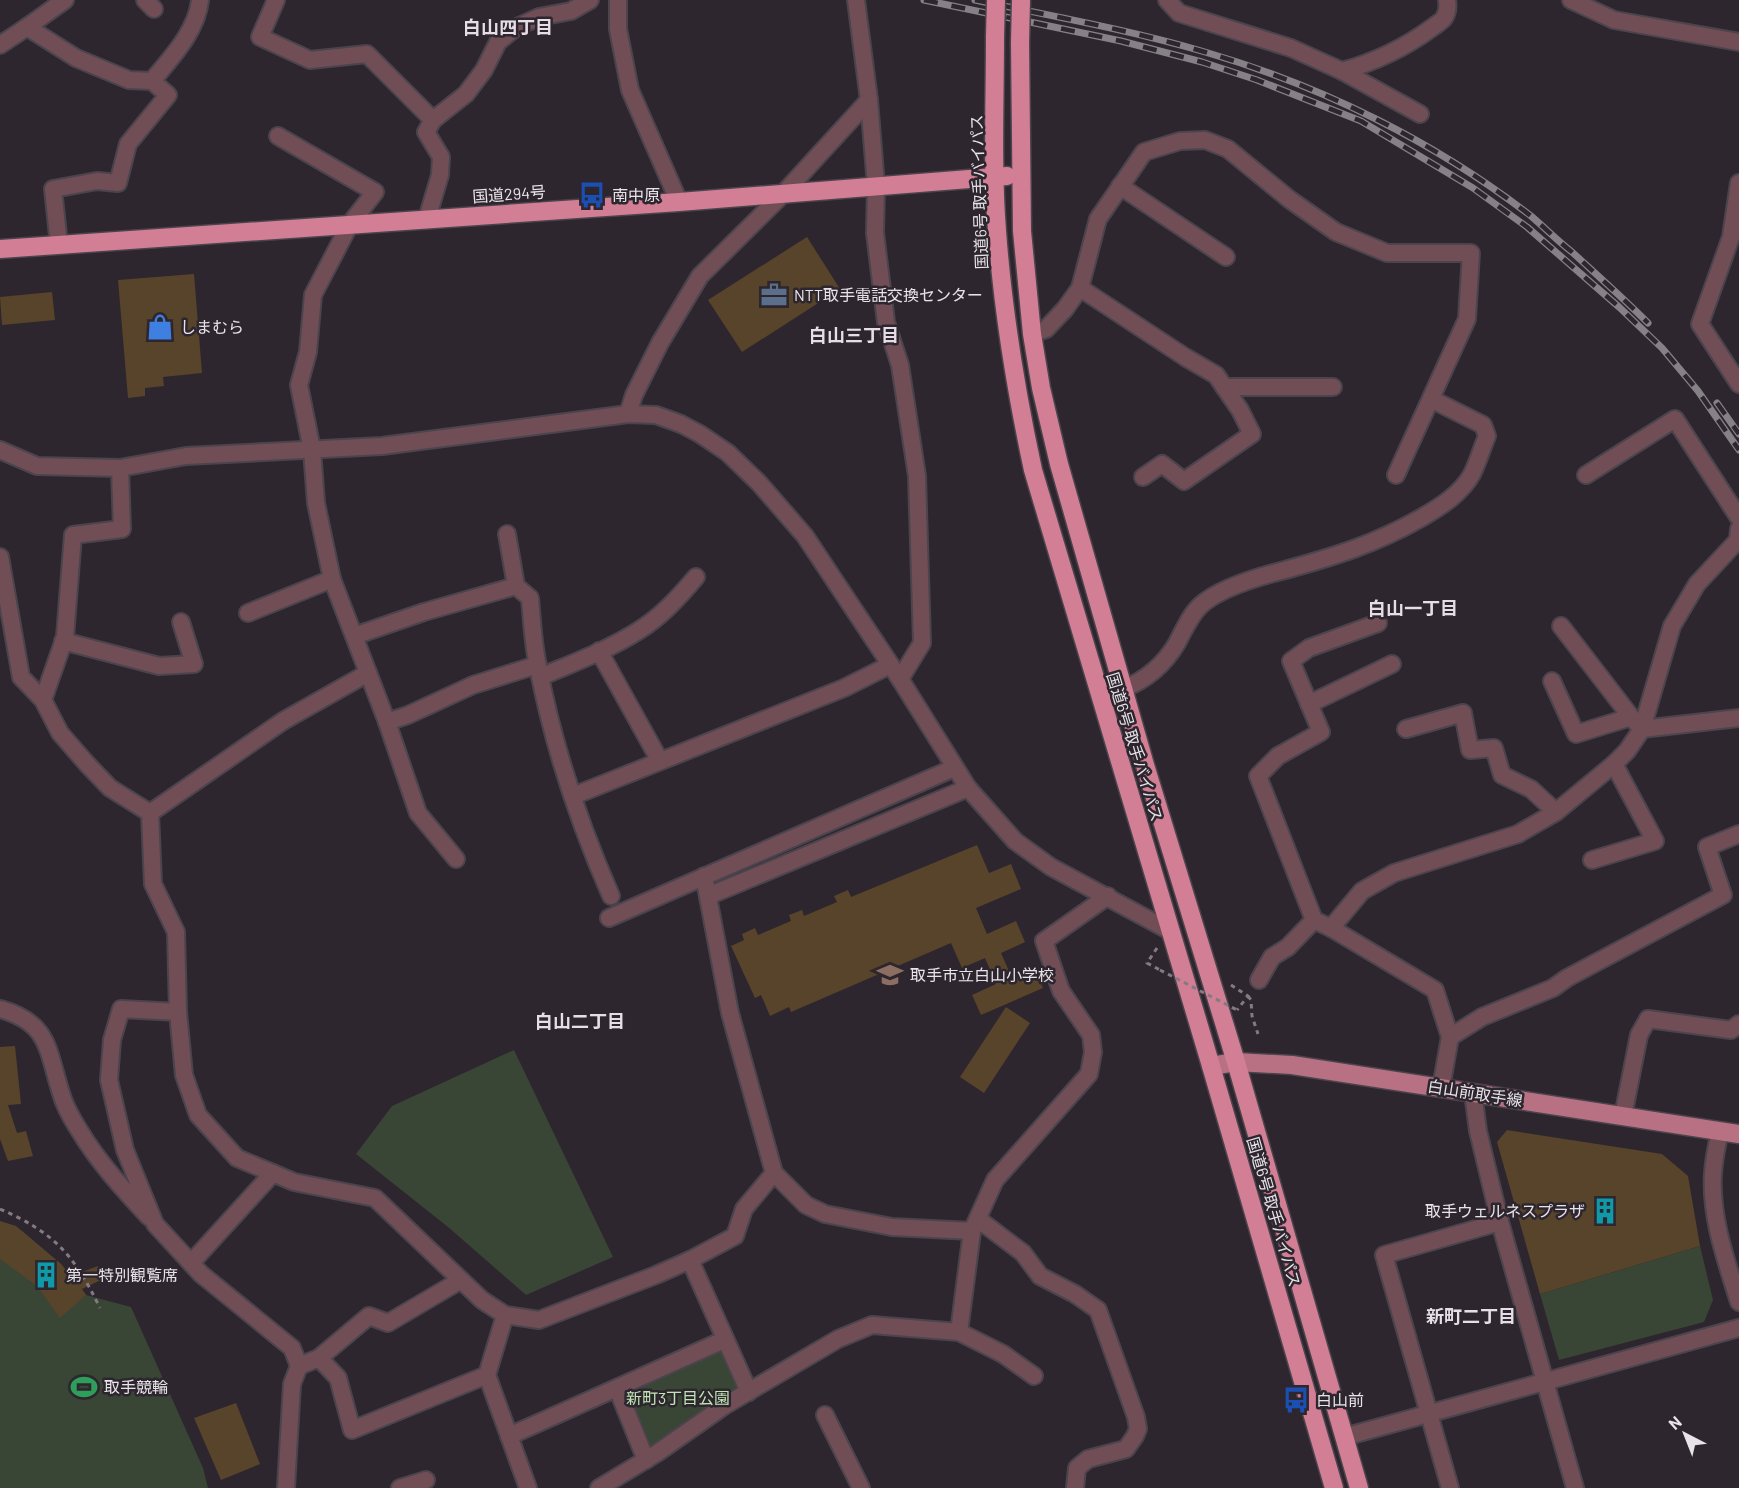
<svg xmlns="http://www.w3.org/2000/svg" width="1739" height="1488" viewBox="0 0 1739 1488" font-family="Barlow,'Noto Sans JP',sans-serif">
  <rect width="100%" height="100%" fill="#2d262e"/>
  <g fill="#394535">
    <polygon points="514,1050 613,1257 526,1295 448,1227 356,1154 392,1106"/>
    <polygon points="0,1221 22,1231 61,1264 86,1295 131,1307 203,1468 208,1488 0,1488"/>
    <polygon points="1700,1246 1713,1300 1704,1322 1559,1360 1540,1294"/>
    <polygon points="724,1340 749,1392 651,1446 628,1391"/>
  </g>
  <g fill="#57442a">
    <polygon points="807,237 840,289 742,352 708,300"/>
    <polygon points="194,274 202,373 163,377 164,386 145,388 145,396 128,398 118,280"/>
    <polygon points="52,292 55,320 2,325 0,297"/>
    <polygon points="977,845 989,873 1011,864 1021,889 976,908 987,934 1016,921 1025,942 1001,953 1012,978 1035,968 1043,988 981,1015 972,995 996,984 985,958 962,968 951,943 791,1012 789,1007 770,1016 761,995 755,998 731,946 744,940 742,934 755,928 758,935 791,921 789,915 802,910 804,916 837,902 834,896 848,890 851,897"/>
    <polygon points="1006,1007 1030,1023 984,1093 960,1077"/>
    <polygon points="15,1046 21,1104 8,1105 17,1133 26,1131 33,1156 8,1161 0,1139 0,1047"/>
    <polygon points="1507,1130 1662,1154 1688,1176 1700,1246 1540,1294 1497,1142"/>
    <polygon points="0,1221 16,1226 61,1264 71,1276 98,1266 103,1279 82,1289 86,1295 60,1318 37,1286 0,1259"/>
    <polygon points="236,1403 260,1464 221,1480 194,1418"/>
  </g>
  <g fill="none" stroke-linecap="round" stroke-linejoin="round">
    <g stroke="#4b444c" stroke-width="20">
      <g id="minor">
        <polyline points="145,0 154,9"/>
        <polyline points="276,0 260,37 310,60 367,54 433,120 426,132 441,157 440,175 427,219"/>
        <polyline points="618,0 618,29 630,90 679,202"/>
        <polyline points="856,0 869,100 876,186 875,233 886,322 900,365 917,476 922,643 900,679"/>
        <polyline points="1167,0 1179,13 1291,48 1342,71 1420,114"/>
        <polyline points="1571,0 1614,20 1739,42"/>
        <polyline points="27,27 65,0"/>
        <polyline points="0,45 27,27 76,58 129,80 152,81 168,95 128,144 118,183 97,181 53,189 59,245"/>
        <path d="M 1342,71 C 1375,62 1406,47 1433,27 C 1437,24 1442,21 1444,18 C 1448,12 1448,6 1447,0"/>
        <path d="M 152,81 C 171,58 197,31 200,0"/>
        <polyline points="433,120 466,94 484,70 498,42 515,28 539,17 571,11 590,0"/>
        <polyline points="278,136 375,192 350,224 313,295 308,352 299,385 312,450 316,503 332,579 387,722 418,813 456,859"/>
        <polyline points="1739,183 1731,237 1700,324 1739,384"/>
        <polyline points="1120,186 1226,257"/>
        <polyline points="1080,288 1185,357 1216,375 1240,410 1252,434 1184,481 1162,464 1143,477"/>
        <polyline points="1032,334 1046,329 1065,309 1080,288 1098,219 1144,152 1180,141 1205,140 1228,149 1289,199 1336,232 1387,253 1471,253 1467,319 1396,475"/>
        <polyline points="1224,387 1333,387"/>
        <polyline points="628,414 634,395 660,343 700,276 783,194 869,100"/>
        <polyline points="0,450 37,466 120,468 186,456 382,446 628,414 656,415 681,424 700,434 728,453 759,483 805,536 900,679 968,788 1015,841 1051,867 1170,931"/>
        <polyline points="1586,475 1675,419 1739,518"/>
        <path d="M 507,534 L 516,586 L 530,598 C 532,620 533,644 538,666 C 553,745 579,823 611,896"/>
        <polyline points="0,557 21,677 43,700 60,733 87,764 110,788 150,813"/>
        <polyline points="248,613 332,579"/>
        <polyline points="1378,623 1309,648 1291,661 1321,732 1278,756 1258,776 1314,920 1331,928 1435,990 1450,1037 1441,1088"/>
        <polyline points="1561,626 1631,717"/>
        <polyline points="354,636 424,612 516,586"/>
        <polyline points="63,641 159,666 194,664 181,622"/>
        <polyline points="599,651 660,761"/>
        <path d="M 540,677 C 573,663 608,650 638,631 C 661,617 679,597 696,577"/>
        <polyline points="1552,681 1576,734 1631,717 1642,729 1739,718"/>
        <path d="M 1123,689 C 1146,680 1164,665 1177,643 C 1184,630 1190,615 1201,605 C 1220,588 1261,576 1285,570 C 1336,556 1375,544 1421,518 C 1440,507 1461,494 1472,474 C 1478,462 1482,448 1487,436 L 1483,425 L 1431,399"/>
        <polyline points="43,700 65,637 73,535 122,529 120,468"/>
        <polyline points="1309,704 1392,664"/>
        <polyline points="387,722 408,715 473,685 537,665"/>
        <polyline points="1406,729 1463,713 1470,750 1494,748 1502,775 1531,789 1556,812"/>
        <polyline points="573,796 844,688 890,665"/>
        <polyline points="150,813 283,721 368,673"/>
        <polyline points="150,813 153,884 176,932 178,1012"/>
        <polyline points="1592,860 1655,841 1614,764"/>
        <polyline points="704,876 730,1013 774,1173"/>
        <polyline points="708,896 968,788"/>
        <polyline points="609,918 954,768"/>
        <polyline points="1331,928 1362,891 1394,873 1518,834 1556,812 1614,764 1627,751 1642,729 1672,626 1697,584 1738,540 1739,529"/>
        <polyline points="1259,980 1272,957 1288,947 1314,920"/>
        <path d="M 0,1009 C 50,1023 47,1050 61,1093 C 64,1105 72,1119 79,1130 C 98,1162 124,1190 149,1217"/>
        <polyline points="1450,1037 1482,1017 1553,988 1567,978 1723,895 1707,847 1739,834"/>
        <polyline points="1473,1093 1478,1131 1500,1222 1575,1488"/>
        <polyline points="1623,1116 1639,1035 1648,1019 1731,1030 1739,1024"/>
        <path d="M 1720,1131 C 1717,1144 1714,1159 1713,1173 C 1710,1216 1726,1261 1739,1302"/>
        <polyline points="978,1219 1023,1253 1040,1276 1075,1294 1098,1310 1136,1417 1138,1429 1135,1436 1126,1449 1088,1459 1077,1468 1075,1488"/>
        <polyline points="690,1260 749,1392"/>
        <polyline points="191,1263 273,1173"/>
        <polyline points="505,1315 487,1375 528,1488"/>
        <polyline points="959,1332 972,1231"/>
        <polyline points="319,1358 369,1316 388,1323 461,1280"/>
        <polyline points="487,1375 352,1430 338,1378 319,1358 299,1366 292,1348 201,1274 155,1224 125,1150 109,1080 112,1040 121,1009 178,1012 184,1075 198,1115 237,1158 294,1182 375,1198 482,1300 505,1315 539,1320 656,1275 690,1260 735,1236 744,1209 774,1173 806,1205 825,1214 892,1227 972,1231 995,1180 1089,1074 1093,1052 1091,1035 1061,991 1044,941 1108,896"/>
        <polyline points="617,1388 646,1460"/>
        <polyline points="825,1415 861,1488"/>
        <polyline points="509,1436 724,1340"/>
        <polyline points="1344,1437 1739,1328"/>
        <polyline points="286,1488 292,1384 299,1366"/>
        <polyline points="400,1488 426,1480"/>
        <polyline points="599,1488 657,1453 724,1406 838,1339 872,1325 959,1332 1003,1354 1034,1376"/>
        <polyline points="1450,1488 1384,1255 1500,1222"/>
      </g>
    </g>
    <g stroke="#4b444c" stroke-width="21">
      <polyline id="major" points="1211,1066 1236,1062 1292,1065 1739,1134"/>
    </g>
    <g stroke="#4b444c" stroke-width="21">
      <g id="highway">
        <path d="M 995,36 C 995,101 992,167 997,231 C 1003,312 1016,391 1033,470 L 1211,1066 L 1334,1488"/>
        <polyline points="1020,43 1022,231 1032,334 1041,388 1059,464 1145,765 1236,1062 1359,1488"/>
        <polyline points="0,249 679,202 1007,176"/>
      </g>
    </g>
    <g stroke="#827b83" stroke-width="3" stroke-dasharray="4.5 4.5" stroke-linecap="butt">
      <polyline points="1157,948 1147,963 1160,970"/>
      <polyline points="1231,985 1248,996 1237,1010"/>
      <polyline points="1248,996 1251,1000 1252,1016 1258,1034"/>
      <path d="M 0,1209 C 55,1233 74,1255 100,1308"/>
    </g>
    <use href="#minor" stroke="#714e56" stroke-width="16"/>
    <use href="#major" stroke="#b77183" stroke-width="18"/>
    <use href="#highway" stroke="#d27e94" stroke-width="18"/>
    <g stroke="#868087" stroke-width="7">
      <g id="rail">
        <polyline points="924,0 1121,41 1202,62 1257,80 1361,121 1473,188 1527,227 1619,307 1662,348 1698,391 1739,450"/>
        <path d="M 975,0 C 1052,16 1130,30 1205,52 C 1322,86 1435,142 1531,216 C 1545,228 1558,241 1572,252 C 1598,276 1624,299 1648,323"/>
        <polyline points="1717,403 1739,434"/>
      </g>
    </g>
    <use href="#rail" stroke="#2d262e" stroke-width="4.5" stroke-dasharray="14" stroke-linecap="butt"/>
    <g stroke="#4b444c" stroke-width="21" stroke-linecap="butt">
      <g id="highway-bridge">
        <polyline points="995,36 996,0"/>
        <polyline points="1020,43 1021,0"/>
      </g>
    </g>
    <polyline stroke="#827b83" stroke-width="3" stroke-dasharray="4.5 4.5" stroke-linecap="butt" points="1160,970 1237,1010"/>
    <use href="#highway-bridge" stroke="#d27e94" stroke-width="18"/>
  </g>
  <defs>
    <g id="bus-bare" transform="scale(2.07)"><path d="M-5-6H5V4H4V6H2V4H-2V6H-4V4H-5ZM-3.5-4V0h7V-4ZM-3.5 1.2v1.5H-2V1.2ZM2 1.2v1.5H3.5V1.2Z" fill="#1a4fb4" stroke="#2d262e" stroke-width="2.5" paint-order="stroke"/></g>
    <g id="office-bare" transform="scale(2.07)"><path d="M-6-3h4V-5.5h4V-3h4V5H-6ZM-1-4.5V-3h2v-1.5ZM-6 0V1H6V0Z" fill="#5c6f8a" stroke="#2d262e" stroke-width="2.5" paint-order="stroke"/></g>
    <g id="shop-bare" transform="scale(2.07)"><path d="M-5-2.5h2.3a2.7 3.5 0 0 1 5.4 0H5L5.5 6h-11ZM-1.5-2.5h3a1.5 2.3 0 0 0-3 0Z" fill="#3f7fe0" stroke="#2d262e" stroke-width="2.5" paint-order="stroke"/></g>
    <g id="school-bare" transform="scale(2.07)"><path d="M0-5L7-2L0 1L-7-2ZM-4 1L0 2.5L4 1V4Q0 6-4 4Z" fill="#8d6e63" stroke="#2d262e" stroke-width="2.5" paint-order="stroke"/></g>
    <g id="building-bare" transform="scale(2.07)"><path d="M-4-6H4V6H1V3H-1V6H-4ZM-2.5-4.3h1.7v1.8h-1.7ZM.8-4.3h1.7v1.8H.8ZM-2.5-1h1.7V.8h-1.7ZM.8-1h1.7V.8H.8Z" fill="#0f9aa8" stroke="#2d262e" stroke-width="2.5" paint-order="stroke"/></g>
    <g id="stadium-bare" transform="scale(2.07)"><path d="M0-5a6.5 5 0 1 0 0 10a6.5 5 0 1 0 0-10ZM-3.5-1.8h7v3.6h-7Z" fill="#2e9e5b" stroke="#2d262e" stroke-width="2.5" paint-order="stroke"/></g>
  </defs>
  <g fill-rule="evenodd">
    <use href="#bus-bare" x="592" y="195"/>
    <use href="#office-bare" x="774" y="295"/>
    <use href="#shop-bare" x="160" y="327"/>
    <use href="#school-bare" x="890" y="975"/>
    <use href="#building-bare" x="1605" y="1211"/>
    <use href="#building-bare" x="46" y="1275"/>
    <use href="#stadium-bare" x="84" y="1387"/>
    <use href="#bus-bare" x="1296" y="1400"/>
  </g>
  <g text-anchor="middle" stroke-width="5" stroke-linejoin="round" paint-order="stroke">
    <g font-size="16" fill="#e8e3e9" stroke="#2d262e">
      <text transform="translate(979 192) rotate(-92)" y="6">国道6号 取手バイパス</text>
      <text transform="translate(509 194) rotate(-4)" y="6">国道294号</text>
      <text transform="translate(1135 747) rotate(73)" y="6">国道6号 取手バイパス</text>
      <text transform="translate(1475 1093) rotate(9)" y="6">白山前取手線</text>
      <text transform="translate(1274 1212) rotate(74)" y="6">国道6号 取手バイパス</text>
    </g>
    <g font-size="16" fill="#e8e3e9" stroke="#2d262e" text-anchor="start">
      <text x="612" y="201">南中原</text>
      <text x="794" y="301">NTT取手電話交換センター</text>
      <text x="180" y="333">しまむら</text>
      <text x="910" y="981">取手市立白山小学校</text>
      <text x="1585" y="1217" text-anchor="end">取手ウェルネスプラザ</text>
      <text x="66" y="1281">第一特別観覧席</text>
      <text x="104" y="1393">取手競輪</text>
      <text x="1316" y="1406">白山前</text>
    </g>
    <g font-size="16" fill="#bfe5b3" stroke="#2d262e">
      <text x="678" y="1404">新町3丁目公園</text>
    </g>
    <g font-size="18" font-weight="bold" fill="#e6dde7" stroke="#2d262e">
      <text x="508" y="34">白山四丁目</text>
      <text x="854" y="342">白山三丁目</text>
      <text x="1413" y="615">白山一丁目</text>
      <text x="580" y="1028">白山二丁目</text>
      <text x="1471" y="1323">新町二丁目</text>
    </g>
  </g>
  <g transform="translate(1685 1434) rotate(318)" stroke="#2d262e" stroke-width="4.5" paint-order="stroke">
  <path d="M0-4.5L10 22L0 15L-10 22Z" fill="#e8e3e9"/>
  <text y="-9" font-size="16" font-weight="bold" text-anchor="middle" fill="#e8e3e9">N</text>
  </g>
</svg>
